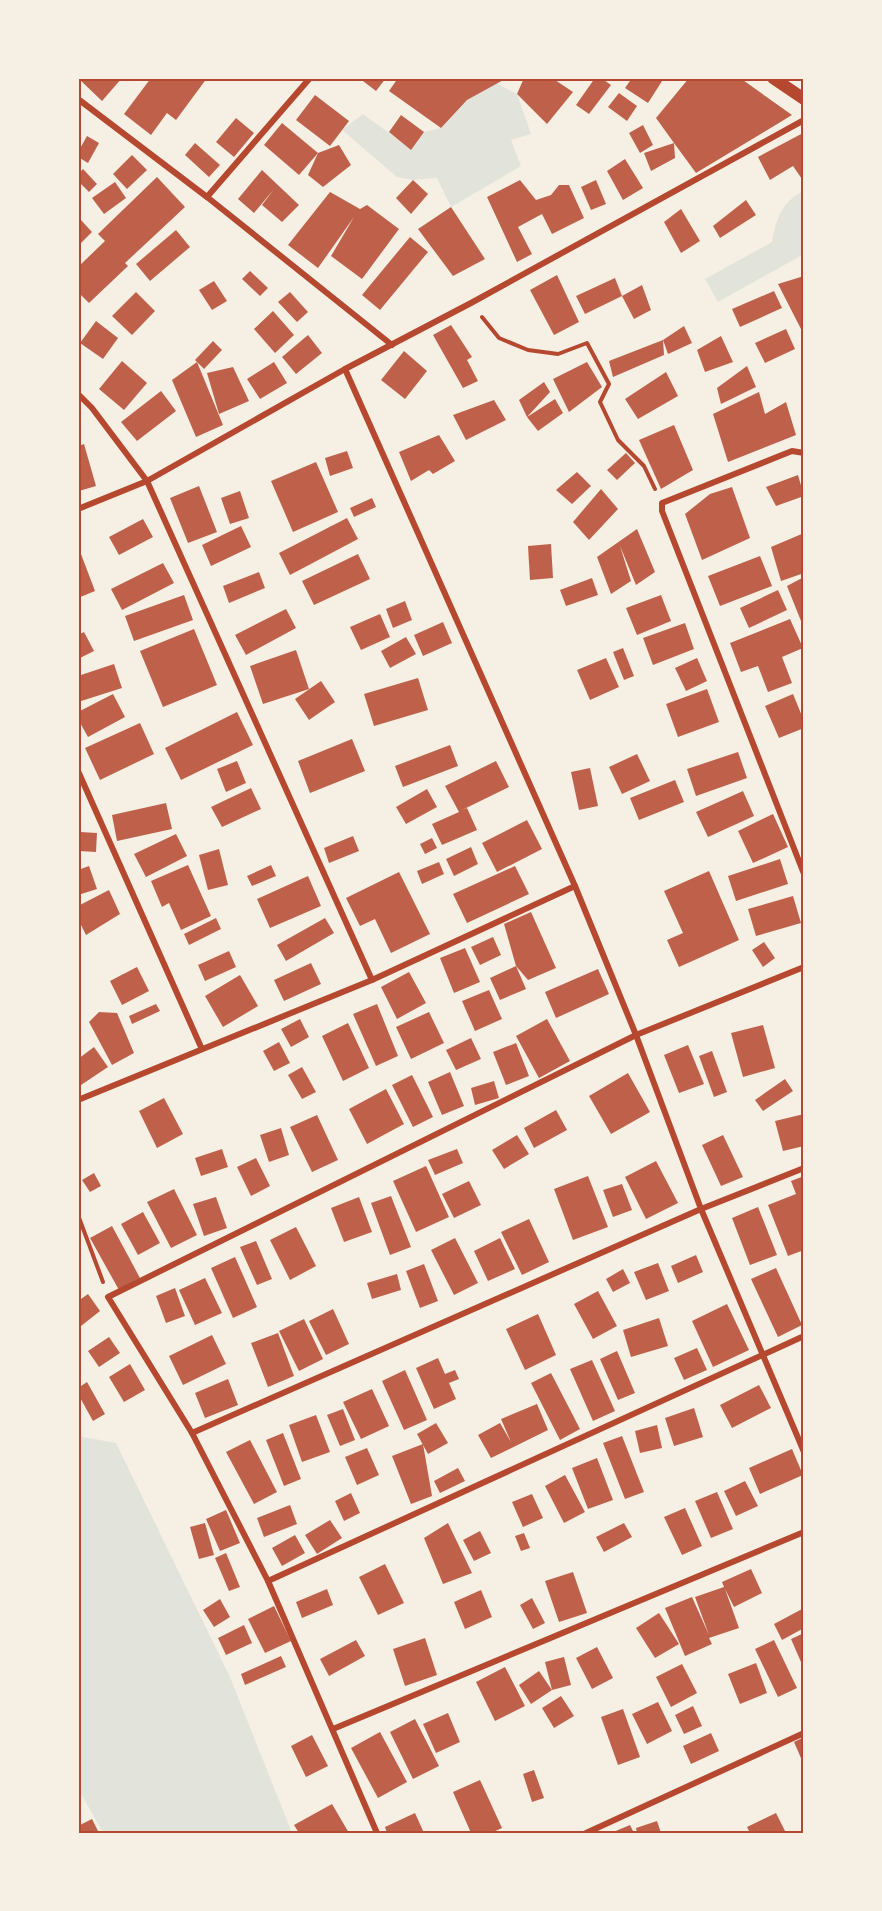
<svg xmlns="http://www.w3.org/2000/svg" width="882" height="1911" viewBox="0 0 882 1911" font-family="Montserrat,sans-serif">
  <rect width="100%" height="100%" fill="#f6efe4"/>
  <g fill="#e2e4dc">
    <polygon points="496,83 517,94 531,134 511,140 521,166 451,207 437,178 413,180 397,177 342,130 363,114 411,149 424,132 441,128 467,100"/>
    <path d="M 804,191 L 804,254 L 718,302 L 705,279 L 772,242 C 776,219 782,201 804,191 Z"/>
    <polygon points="78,1436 116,1443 230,1677 292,1833 103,1833 78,1788"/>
  </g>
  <g fill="#bf614a">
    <polygon points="78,78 122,78 102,101"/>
    <polygon points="151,78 207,78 176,120 167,113 151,135 124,114"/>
    <polygon points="359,78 386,78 376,91"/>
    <polygon points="398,78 507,78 467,100 441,128 389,91"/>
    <polygon points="524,78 552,78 573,92 547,124 517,94"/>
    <polygon points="595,78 601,78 611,85 589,114 576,105"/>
    <polygon points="632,78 664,78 648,103 625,88"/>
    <polygon points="689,78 740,78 792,115 696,173 674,143 675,158 651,171 644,153 674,143 656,118"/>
    <polygon points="619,93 637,106 627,121 608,107"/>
    <polygon points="315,95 349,121 330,146 296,120"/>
    <polygon points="401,115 424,132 411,150 389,132"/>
    <polygon points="236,118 254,133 234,157 216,142"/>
    <polygon points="282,123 318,153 299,175 264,145"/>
    <polygon points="643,125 653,145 640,153 629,133"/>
    <polygon points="803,133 804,182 793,166 770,180 758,157"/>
    <polygon points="87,136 99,143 88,163 78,157 78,152"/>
    <polygon points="195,143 220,165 209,177 185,155"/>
    <polygon points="339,145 351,165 323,187 308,175 318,153"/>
    <polygon points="132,155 147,170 127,189 113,174"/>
    <polygon points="625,159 643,188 623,200 607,171"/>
    <polygon points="83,169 97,184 89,192 78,181 78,174"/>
    <polygon points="262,170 299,205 282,222 262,205 274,189 254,213 238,199"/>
    <polygon points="157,177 185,207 125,263 128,266 89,303 78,292 78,267 105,241 98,234"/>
    <polygon points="413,180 428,194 411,214 396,198"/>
    <polygon points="520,180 536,200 551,195 559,185 569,185 584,218 552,234 542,214 518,227 532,254 517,262 487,197"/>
    <polygon points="596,180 606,204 591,210 581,187"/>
    <polygon points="115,182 126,198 104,214 92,198"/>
    <polygon points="330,192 360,209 367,205 399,229 362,279 331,256 354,217 318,268 288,245"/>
    <polygon points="746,200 756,215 720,238 713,226"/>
    <polygon points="451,207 485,259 453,276 418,229"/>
    <polygon points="681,209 700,241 681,253 664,222"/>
    <polygon points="80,219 92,232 78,246 78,221"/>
    <polygon points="176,230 190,247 150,281 136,264"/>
    <polygon points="410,237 428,252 380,310 362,295"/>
    <polygon points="250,271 268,288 260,296 242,279"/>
    <polygon points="557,275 579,322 554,335 530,290"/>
    <polygon points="804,276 804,330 802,331 778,284"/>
    <polygon points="615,278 622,296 585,314 576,296"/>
    <polygon points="214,281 227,301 212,310 199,290"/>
    <polygon points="642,285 651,310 634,319 622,296"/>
    <polygon points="774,291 782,308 740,327 732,309"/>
    <polygon points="136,292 155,311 132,335 112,316"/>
    <polygon points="290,292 308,312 297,322 278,302"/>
    <polygon points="273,311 294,335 275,353 254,329"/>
    <polygon points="96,321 118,338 103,359 80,343"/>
    <polygon points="451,325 472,357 467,360 478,381 463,388 433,335"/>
    <polygon points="684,326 692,343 668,354 663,340"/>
    <polygon points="786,329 795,349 765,363 755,343"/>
    <polygon points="308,335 322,353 296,374 282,357"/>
    <polygon points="721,336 733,362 705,372 697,350"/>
    <polygon points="663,340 664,355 613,377 609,361"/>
    <polygon points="213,341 222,350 204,369 195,360"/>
    <polygon points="404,351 427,371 405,399 381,380"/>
    <polygon points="122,361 147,383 124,410 99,389"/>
    <polygon points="197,362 223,425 196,437 172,380"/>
    <polygon points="274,362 287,383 260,399 247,379"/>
    <polygon points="587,362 602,387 569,412 553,379"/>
    <polygon points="747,366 756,387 721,404 717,388"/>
    <polygon points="233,367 249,401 219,414 207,373"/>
    <polygon points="666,372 678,396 638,419 625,399"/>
    <polygon points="544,382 550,392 527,417 555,399 563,413 538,431 527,417 519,400"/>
    <polygon points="161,391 176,411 137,441 121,422"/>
    <polygon points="759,392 765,414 786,402 796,435 728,462 713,414"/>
    <polygon points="494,400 506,420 466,440 453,415"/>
    <polygon points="674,425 693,470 661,489 639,440"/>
    <polygon points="439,435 455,461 433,474 429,470 411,481 399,452"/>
    <polygon points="84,444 96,486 79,491 78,446"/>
    <polygon points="347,451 353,468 330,476 325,458"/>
    <polygon points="626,453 635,463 617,480 607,470"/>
    <polygon points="316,462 338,512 293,532 271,481"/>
    <polygon points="577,472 591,486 572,504 556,490"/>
    <polygon points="798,475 804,496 776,506 766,487"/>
    <polygon points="199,486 217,532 188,543 170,498"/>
    <polygon points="732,487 750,538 702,560 685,514 710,494"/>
    <polygon points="601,489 618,509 589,540 573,522"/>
    <polygon points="240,491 249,518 230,524 221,498"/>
    <polygon points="372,498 376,507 354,517 350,508"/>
    <polygon points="347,518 358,539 290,575 279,553"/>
    <polygon points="143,519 153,537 119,555 109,537"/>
    <polygon points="241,526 251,547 211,566 202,545"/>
    <polygon points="637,529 655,572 636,585 620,546 631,581 611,594 597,557"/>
    <polygon points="804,533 804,573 781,581 771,547"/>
    <polygon points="551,544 553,578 530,580 528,546"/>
    <polygon points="81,554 95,591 78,598 78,555"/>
    <polygon points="358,554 370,579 314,605 302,581"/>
    <polygon points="760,556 772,586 720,606 708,576"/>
    <polygon points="163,563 174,583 122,610 111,589"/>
    <polygon points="259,572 265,588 229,603 223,586"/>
    <polygon points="804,577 804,619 801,621 787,586"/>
    <polygon points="592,578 598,595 566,606 560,590"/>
    <polygon points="778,590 787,610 749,628 740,608"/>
    <polygon points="184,595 193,620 134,641 125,616"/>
    <polygon points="661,595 671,621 637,635 626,608"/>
    <polygon points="405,601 412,620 393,628 386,609"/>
    <polygon points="286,609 296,628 246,655 235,635"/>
    <polygon points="380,614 390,637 361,650 350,627"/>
    <polygon points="790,619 803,648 782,657 792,683 768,692 758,666 741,672 730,643"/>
    <polygon points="443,622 452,643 423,656 414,635"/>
    <polygon points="685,623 694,649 653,665 643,638"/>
    <polygon points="194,629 217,685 163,707 140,651"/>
    <polygon points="84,632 94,651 78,659 78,635"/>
    <polygon points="406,637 416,654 390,668 381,651"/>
    <polygon points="623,648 634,676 624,680 613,652"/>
    <polygon points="296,650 309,689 263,704 250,666"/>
    <polygon points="606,658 619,687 590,700 577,670"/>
    <polygon points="697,658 707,681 686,691 675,668"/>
    <polygon points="114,664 122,688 78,702 78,676"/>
    <polygon points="418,678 428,710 374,726 364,694"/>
    <polygon points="321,681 335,702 309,720 295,699"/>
    <polygon points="707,689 719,722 678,737 666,704"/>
    <polygon points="113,694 125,717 88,737 78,719 78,712"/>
    <polygon points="793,694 804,721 804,728 779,738 765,706"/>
    <polygon points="237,712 253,745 181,780 165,748"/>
    <polygon points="140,723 154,754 100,780 85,748"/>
    <polygon points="352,739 365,771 310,793 298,761"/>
    <polygon points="450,745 458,766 403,787 395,766"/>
    <polygon points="738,752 747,778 696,796 687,769"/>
    <polygon points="637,754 650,781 622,794 609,767"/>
    <polygon points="237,761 246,783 226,792 217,769"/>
    <polygon points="496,761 509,787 462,810 467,808 477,830 442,845 432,824 459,812 445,786"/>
    <polygon points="590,768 598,806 579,810 571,772"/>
    <polygon points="675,780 684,802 639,820 630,798"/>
    <polygon points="251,788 261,809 222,827 211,807"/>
    <polygon points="427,789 437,807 406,824 396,807"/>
    <polygon points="743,791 754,816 708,837 696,812"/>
    <polygon points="166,803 172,829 117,841 112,815"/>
    <polygon points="773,814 788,847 753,863 738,831"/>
    <polygon points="527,820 542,849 497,872 482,843"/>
    <polygon points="80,832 97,833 96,852 79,851"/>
    <polygon points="176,834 187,856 146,877 134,854"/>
    <polygon points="353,836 359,851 329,863 324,848"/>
    <polygon points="432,838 437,848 425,854 420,844"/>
    <polygon points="471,847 478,864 454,876 446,859"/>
    <polygon points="219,849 228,885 208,890 199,855"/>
    <polygon points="780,859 788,884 736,901 728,876"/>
    <polygon points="439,862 444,874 422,884 417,871"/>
    <polygon points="188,865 211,916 181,930 169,903 162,907 151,881"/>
    <polygon points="271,865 276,876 252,886 247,876"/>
    <polygon points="89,866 97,889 78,895 78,870"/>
    <polygon points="515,866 529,894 467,923 453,894"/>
    <polygon points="709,871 739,940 679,967 667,940 683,933 664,891"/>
    <polygon points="399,872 430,934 391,953 375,919 360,926 346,898"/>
    <polygon points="308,876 321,906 270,928 257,899"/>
    <polygon points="109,890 120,914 86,935 78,919 78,906"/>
    <polygon points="793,896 801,923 756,936 748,909"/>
    <polygon points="531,912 556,968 528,980 516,966 504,924"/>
    <polygon points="216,918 221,929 189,945 184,934"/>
    <polygon points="325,918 334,933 286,961 277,945"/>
    <polygon points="493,937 501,955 480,965 471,947"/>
    <polygon points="764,942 775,958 763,967 752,950"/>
    <polygon points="465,948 480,982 454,993 440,958"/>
    <polygon points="229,951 236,967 205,981 198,965"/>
    <polygon points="311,963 321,984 284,1001 274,980"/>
    <polygon points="516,966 526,989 500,1000 490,978"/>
    <polygon points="137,967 149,991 122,1005 110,981"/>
    <polygon points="598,969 609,994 556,1018 545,992"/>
    <polygon points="409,972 426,1003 397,1019 381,987"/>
    <polygon points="240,975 258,1006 223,1027 205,996"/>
    <polygon points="489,990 502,1019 475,1031 462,1001"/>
    <polygon points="156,1004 160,1011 132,1024 129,1016"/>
    <polygon points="377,1004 398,1056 376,1066 353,1014"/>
    <polygon points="99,1012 117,1013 134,1053 112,1065 89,1022"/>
    <polygon points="429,1012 444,1043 411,1059 396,1027"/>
    <polygon points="300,1019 309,1037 291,1047 281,1029"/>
    <polygon points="547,1019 570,1061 539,1078 516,1036"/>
    <polygon points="348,1023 369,1068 343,1081 322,1036"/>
    <polygon points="763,1025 775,1068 743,1077 731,1033"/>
    <polygon points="471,1038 481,1059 456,1070 446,1050"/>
    <polygon points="279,1042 290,1063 274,1071 263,1051"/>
    <polygon points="516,1043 529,1076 506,1085 493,1052"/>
    <polygon points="688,1045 704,1084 679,1093 664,1055"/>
    <polygon points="94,1047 108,1067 78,1087 78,1059"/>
    <polygon points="712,1051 727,1092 714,1097 699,1056"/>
    <polygon points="302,1067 316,1092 302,1099 288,1075"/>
    <polygon points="450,1072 464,1106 442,1115 428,1082"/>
    <polygon points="628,1073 650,1112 611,1134 589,1096"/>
    <polygon points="412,1075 433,1117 413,1127 392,1085"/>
    <polygon points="785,1079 793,1091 763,1111 755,1100"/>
    <polygon points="494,1081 499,1098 475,1105 471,1088"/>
    <polygon points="386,1089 404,1124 367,1144 349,1109"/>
    <polygon points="164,1098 183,1134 157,1148 139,1111"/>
    <polygon points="556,1110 567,1130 534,1148 524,1128"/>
    <polygon points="804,1114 804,1146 783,1151 775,1121"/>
    <polygon points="317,1115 338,1160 312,1172 290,1127"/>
    <polygon points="281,1128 289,1155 269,1162 260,1135"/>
    <polygon points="517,1135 529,1154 504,1169 492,1150"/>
    <polygon points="723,1135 743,1177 721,1186 702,1145"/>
    <polygon points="222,1149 228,1167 201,1176 195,1158"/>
    <polygon points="457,1149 463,1163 435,1175 428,1160"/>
    <polygon points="256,1158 270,1186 251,1196 237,1167"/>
    <polygon points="656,1161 678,1203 646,1219 625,1177"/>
    <polygon points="426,1166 449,1217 416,1232 393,1181"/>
    <polygon points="94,1173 101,1186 90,1192 82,1180"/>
    <polygon points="588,1176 608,1227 573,1240 554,1189"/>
    <polygon points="804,1176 804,1250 788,1256 768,1205 796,1194 791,1181"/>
    <polygon points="469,1181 481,1205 454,1218 442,1194"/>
    <polygon points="622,1184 632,1210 613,1217 603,1190"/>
    <polygon points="174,1189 197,1235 171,1248 147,1202"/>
    <polygon points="391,1196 411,1247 390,1255 371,1203"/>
    <polygon points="216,1197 227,1228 204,1236 193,1204"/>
    <polygon points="359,1197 372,1232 344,1242 331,1208"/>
    <polygon points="758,1207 777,1255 750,1265 732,1218"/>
    <polygon points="143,1212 160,1243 138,1255 121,1224"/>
    <polygon points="529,1219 549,1262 522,1275 501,1232"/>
    <polygon points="112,1226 140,1278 119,1290 90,1238"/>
    <polygon points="296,1227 316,1266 290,1280 270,1240"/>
    <polygon points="455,1238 478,1283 454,1295 431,1250"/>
    <polygon points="500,1238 515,1269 488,1281 474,1251"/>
    <polygon points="256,1241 272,1279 257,1285 240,1247"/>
    <polygon points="696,1255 703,1272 678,1283 671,1266"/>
    <polygon points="235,1257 257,1307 233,1318 211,1268"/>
    <polygon points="658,1263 669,1291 646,1300 634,1272"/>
    <polygon points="424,1264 438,1301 420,1308 406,1271"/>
    <polygon points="776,1268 802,1325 778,1337 751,1279"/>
    <polygon points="623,1269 630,1283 613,1292 606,1279"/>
    <polygon points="397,1274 401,1290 372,1299 367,1283"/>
    <polygon points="205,1278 222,1313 195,1325 179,1290"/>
    <polygon points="175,1288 185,1316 166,1323 156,1296"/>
    <polygon points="598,1291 617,1326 593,1339 574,1304"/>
    <polygon points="88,1294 100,1311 81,1326 78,1322 78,1301"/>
    <polygon points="727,1304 749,1350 713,1367 692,1321"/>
    <polygon points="333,1309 349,1344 326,1355 309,1321"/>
    <polygon points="538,1314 556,1355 525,1370 506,1329"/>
    <polygon points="659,1318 668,1346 631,1357 623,1330"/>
    <polygon points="304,1319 323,1359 299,1371 279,1331"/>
    <polygon points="278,1333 294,1376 268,1387 251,1343"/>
    <polygon points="212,1335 226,1364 183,1385 169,1356"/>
    <polygon points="109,1337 120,1353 99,1367 88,1351"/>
    <polygon points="697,1348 707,1370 684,1380 674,1358"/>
    <polygon points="617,1351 635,1393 618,1400 600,1359"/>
    <polygon points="438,1358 445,1374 455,1370 459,1379 449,1383 456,1399 434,1409 416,1368"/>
    <polygon points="592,1360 615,1411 593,1421 570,1369"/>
    <polygon points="130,1364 145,1390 124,1402 109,1377"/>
    <polygon points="405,1370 427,1420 404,1430 382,1381"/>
    <polygon points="551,1373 580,1429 560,1440 531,1383"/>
    <polygon points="228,1379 238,1405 205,1418 195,1393"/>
    <polygon points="87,1382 105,1414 93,1421 78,1394 78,1388"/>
    <polygon points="759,1385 771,1408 732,1428 720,1405"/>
    <polygon points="372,1389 389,1426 361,1439 343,1402"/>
    <polygon points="537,1404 548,1430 491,1458 478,1435 500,1423 511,1442 501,1419"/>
    <polygon points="694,1408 703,1437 674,1446 665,1418"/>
    <polygon points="343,1409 355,1440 340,1446 327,1415"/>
    <polygon points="316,1415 330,1452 302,1462 289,1425"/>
    <polygon points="436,1423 448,1443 428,1454 417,1434"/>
    <polygon points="657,1425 662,1448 640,1453 635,1431"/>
    <polygon points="283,1433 301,1479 284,1486 266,1440"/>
    <polygon points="622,1436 644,1492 625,1499 603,1443"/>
    <polygon points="250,1440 277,1492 254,1504 226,1452"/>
    <polygon points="423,1444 432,1496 411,1504 392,1456"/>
    <polygon points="367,1448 379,1475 357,1485 345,1457"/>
    <polygon points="792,1449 803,1475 760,1494 749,1468"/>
    <polygon points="597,1458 613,1500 588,1509 572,1468"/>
    <polygon points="458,1468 465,1481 440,1493 434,1481"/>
    <polygon points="565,1475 585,1512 564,1523 545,1486"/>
    <polygon points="745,1481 758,1506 736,1516 724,1491"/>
    <polygon points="717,1492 733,1529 711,1538 695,1501"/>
    <polygon points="351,1493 360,1513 344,1521 335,1501"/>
    <polygon points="532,1494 543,1518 523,1527 512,1502"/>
    <polygon points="290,1505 297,1524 264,1537 257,1518"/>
    <polygon points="685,1508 702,1546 682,1555 664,1517"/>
    <polygon points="226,1510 240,1543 220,1551 206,1519"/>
    <polygon points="330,1520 342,1538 317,1554 305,1535"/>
    <polygon points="205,1523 214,1555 199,1559 190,1527"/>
    <polygon points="448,1523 472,1573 443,1584 424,1538"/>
    <polygon points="624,1523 632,1537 604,1552 596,1537"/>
    <polygon points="480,1531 491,1553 474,1561 463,1540"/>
    <polygon points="524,1533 530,1548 521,1551 515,1536"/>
    <polygon points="295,1535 305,1553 282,1566 272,1548"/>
    <polygon points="226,1553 240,1587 229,1591 215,1558"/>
    <polygon points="385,1564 404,1603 378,1615 359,1577"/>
    <polygon points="751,1569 762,1593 734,1607 725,1589 739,1628 709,1638 712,1644 685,1656 665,1608 692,1597 709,1635 695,1597 724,1587 722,1582"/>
    <polygon points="573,1572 587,1613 559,1622 545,1581"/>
    <polygon points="327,1589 333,1605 302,1618 296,1602"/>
    <polygon points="481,1590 492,1617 465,1629 454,1602"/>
    <polygon points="532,1598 545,1623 533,1629 520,1605"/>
    <polygon points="220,1599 230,1617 214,1627 203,1610"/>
    <polygon points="274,1606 291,1641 265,1653 248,1619"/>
    <polygon points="804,1608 804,1628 782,1640 774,1624"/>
    <polygon points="659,1613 679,1644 655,1658 636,1628"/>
    <polygon points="244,1625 252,1643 226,1655 218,1638"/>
    <polygon points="804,1633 804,1669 791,1639"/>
    <polygon points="425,1638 437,1675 405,1686 393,1649"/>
    <polygon points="356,1640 365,1656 329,1676 320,1659"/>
    <polygon points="774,1640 797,1688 778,1697 755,1649"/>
    <polygon points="597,1647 613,1678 592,1689 576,1658"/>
    <polygon points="281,1656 286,1667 245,1685 241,1674"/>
    <polygon points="564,1657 571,1685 552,1690 545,1662"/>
    <polygon points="756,1663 767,1693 740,1704 728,1674"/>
    <polygon points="682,1664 697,1693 671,1707 656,1677"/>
    <polygon points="505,1667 525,1706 495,1721 476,1682"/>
    <polygon points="539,1671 552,1690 531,1704 519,1685"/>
    <polygon points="561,1696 574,1716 554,1728 542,1708"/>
    <polygon points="658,1702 672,1731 647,1744 632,1714"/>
    <polygon points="693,1706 702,1726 684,1734 675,1715"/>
    <polygon points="623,1709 640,1757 618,1765 601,1717"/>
    <polygon points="448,1713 460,1742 436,1753 423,1724"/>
    <polygon points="415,1719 439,1766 413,1779 390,1732"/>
    <polygon points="380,1732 407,1782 378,1798 351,1748"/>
    <polygon points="711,1733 719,1751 691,1764 683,1746"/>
    <polygon points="312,1735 328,1766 306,1777 291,1746"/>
    <polygon points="804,1737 804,1765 794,1742"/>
    <polygon points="534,1770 544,1798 532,1802 523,1774"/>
    <polygon points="480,1780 502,1828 491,1833 471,1833 453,1792"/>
    <polygon points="332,1804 349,1833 299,1833 294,1825"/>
    <polygon points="415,1813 424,1833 387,1833 385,1827"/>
    <polygon points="776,1813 786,1833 750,1833 747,1827"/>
    <polygon points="92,1819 99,1833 78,1833 78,1826"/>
    <polygon points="657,1821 661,1833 637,1833 636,1828"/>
    <polygon points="630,1825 634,1833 611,1833"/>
  </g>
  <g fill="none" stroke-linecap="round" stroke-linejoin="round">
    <g stroke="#b5482f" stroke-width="4">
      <polyline points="482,317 499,338 528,350 558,354 587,343 609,384 600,402 618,440 644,466 655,489"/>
      <polyline points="78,1215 103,1282"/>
    </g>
    <g stroke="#b5482f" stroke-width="6">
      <polyline points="78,99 207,197 392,345"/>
      <polyline points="207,197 310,78"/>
      <polyline points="345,369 575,886 636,1035 701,1209 804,1452"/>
      <polyline points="78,394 92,408 147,481 372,980"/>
      <polyline points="804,453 792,451 662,503 662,511 804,874"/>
      <polyline points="78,509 147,481 345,369 471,303 804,120"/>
      <polyline points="78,771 201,1047"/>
      <polyline points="78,1100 372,980 575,886"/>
      <polyline points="192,1433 701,1209 804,1168"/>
      <polyline points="268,1581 804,1336"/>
      <polyline points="333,1729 804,1532"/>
      <polyline points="377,1833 268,1581 192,1433 108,1297 636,1035 804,967"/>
      <polyline points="586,1833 804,1733"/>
    </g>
    <polyline stroke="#b5482f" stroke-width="12" points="773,78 804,99"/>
  </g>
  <rect width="882" height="1911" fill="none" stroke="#f6efe4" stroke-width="159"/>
  <rect x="80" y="80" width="722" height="1752" fill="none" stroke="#b5482f" stroke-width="2"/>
</svg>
